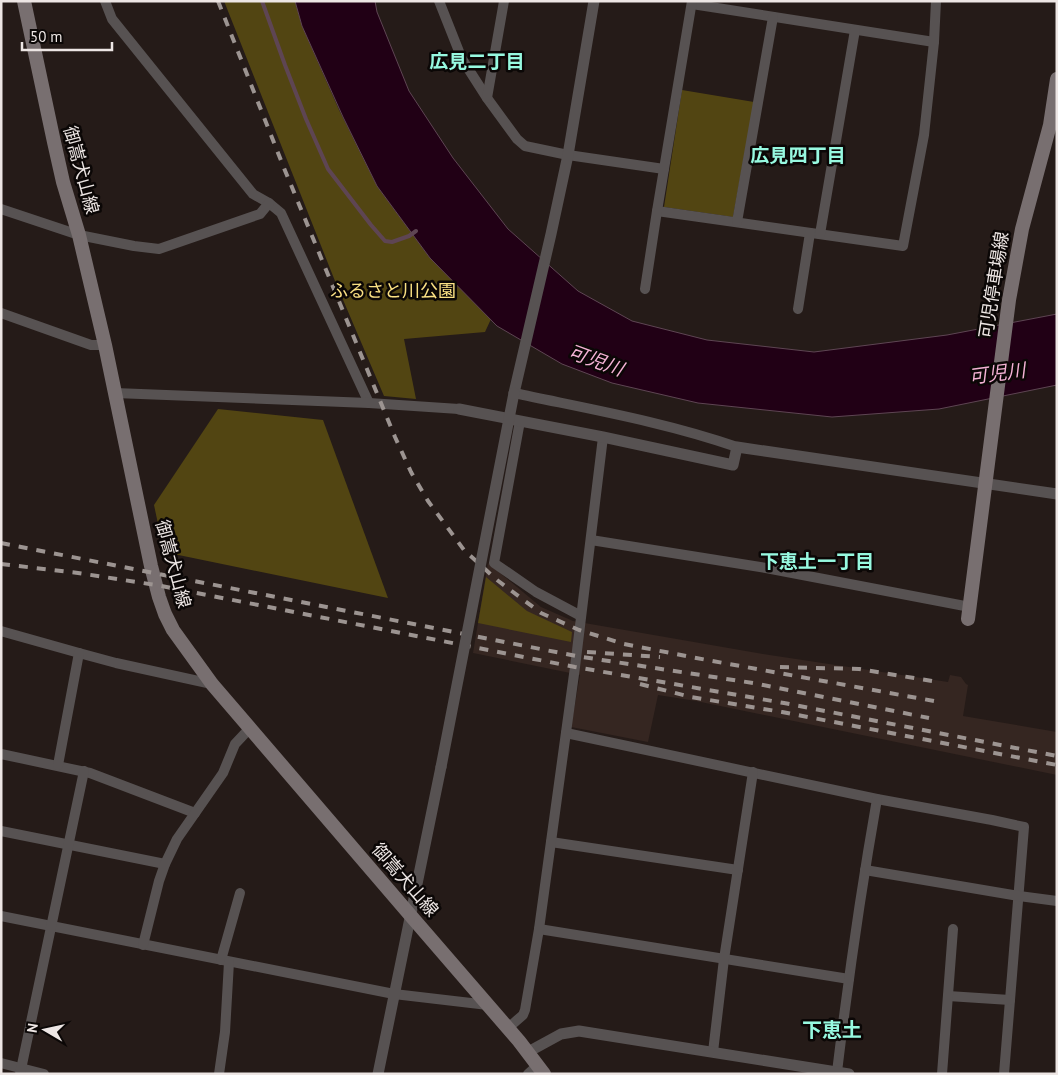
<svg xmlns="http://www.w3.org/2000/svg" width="1058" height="1075" viewBox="0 0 1058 1075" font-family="'PT Sans','Noto Sans JP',sans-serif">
  <rect width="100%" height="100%" fill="#251b18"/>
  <polygon fill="#352621" points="488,563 541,607 573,621 763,654 948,682 950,675 961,677 966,684 968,685 963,716 1057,732 1057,775 696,701 658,695 648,742 571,727 580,675 473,653"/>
  <g fill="#524512">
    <polygon points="224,1 295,1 302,26 339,110 377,186 430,258 491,319 485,332 404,339 416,399 384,396 335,281"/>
    <polygon points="682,90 754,102 733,217 664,207"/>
    <polygon points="218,409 323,420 388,598 164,552 154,505"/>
    <polygon points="486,577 527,611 572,632 571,642 478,623"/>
  </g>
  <polygon fill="#210015" stroke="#5e4553" points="295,1 375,1 377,12 409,91 453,158 508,229 578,291 632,321 707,340 814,352 947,335 1057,314 1057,385 939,409 832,417 698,403 612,383 562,364 497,326 430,258 377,186 343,117 302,26"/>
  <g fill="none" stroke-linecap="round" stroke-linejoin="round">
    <polyline stroke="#5e4553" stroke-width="4" points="262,1 285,65 306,119 328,169 371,225 385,241 392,242 409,236 416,231"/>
    <g stroke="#575252" stroke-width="10">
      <polyline points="105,1 112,19 253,194 269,203 281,213 369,403"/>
      <polyline points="439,1 462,59 487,98 517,139 525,146 568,155 664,169"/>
      <polyline points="692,4 934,42"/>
      <polyline points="487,98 504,1"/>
      <polyline points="1,209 79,235 134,246 159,249 260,214 269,203"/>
      <polyline points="657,211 903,246 924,135 934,42 936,1"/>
      <polyline points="737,222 773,17"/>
      <polyline points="820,234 855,30"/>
      <polyline points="645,289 657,211 692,1"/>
      <polyline points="798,309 810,233"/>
      <polyline points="1,313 91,345 105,345"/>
      <polyline points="115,393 369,403 459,409"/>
      <path d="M 514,393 C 589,409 665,422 737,447"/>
      <polyline points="520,421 494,563 536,592 581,616"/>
      <polyline points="591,540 766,568 970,607"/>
      <polyline points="1,631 79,653 116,663 212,684"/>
      <polyline points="566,733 877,799 992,820 1024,827 1004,1074"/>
      <polyline points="1,754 90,773 195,813"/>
      <polyline points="58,765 79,653"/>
      <polyline points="1,831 165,864"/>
      <polyline points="551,842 738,870"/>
      <polyline points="865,870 1019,896 1057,901"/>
      <polyline points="1,916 394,994 488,1005"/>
      <polyline points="539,929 849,979"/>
      <polyline points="143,945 159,881 165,864 177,839 223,773 235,744 250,728"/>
      <polyline points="221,960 240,893"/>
      <polyline points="948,996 1010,1000"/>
      <polyline points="508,1028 523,1015 525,1010 539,929 575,667 603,437"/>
      <polyline points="713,1052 724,959 753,772"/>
      <polyline points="1,1063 44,1074"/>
      <path d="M 837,1072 C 848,981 861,890 877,799"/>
      <polyline points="20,1074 84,771"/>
      <polyline points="219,1074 225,1032 229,962"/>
      <polyline points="528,1074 537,1066"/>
      <polyline points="942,1074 953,929"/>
    </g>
    <g stroke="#575252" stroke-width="11">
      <polyline points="514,393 551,234 568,155 594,1"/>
      <polyline points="459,409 603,437 733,465 737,447 1057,494"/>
      <polyline points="528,1052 561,1034 579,1031 849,1074"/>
      <polyline points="378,1074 441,767"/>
    </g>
    <g stroke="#786f70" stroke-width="14">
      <polyline points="24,1 54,142 63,182 79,235 105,345 151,566 159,597 165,614 173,630 212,684 411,916 519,1041 544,1074"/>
      <polyline points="968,619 1009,300 1022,229 1050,125 1057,79"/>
    </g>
    <g stroke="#9c9491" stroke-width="4" stroke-dasharray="9 9" stroke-linecap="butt">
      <polyline points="218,1 284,168 395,437 411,472 428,501 464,550 497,580 541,613 579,630 624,644 707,660 934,701"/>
      <polyline points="1,543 576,656 753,683 929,718"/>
      <polyline points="1,564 78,573 156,585 575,667 784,703 1057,756"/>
      <polyline points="587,652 660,657"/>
      <polyline points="780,667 859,669 938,682"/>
      <polyline points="640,684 691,697 782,712 1057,765"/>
    </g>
    <polyline stroke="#575252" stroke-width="11" points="441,767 514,393"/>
  </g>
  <g text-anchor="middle" stroke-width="5" stroke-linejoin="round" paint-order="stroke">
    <g font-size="18" fill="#ede6e4" stroke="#0b0706">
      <text transform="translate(81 170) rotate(75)" y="6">御嵩犬山線</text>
      <text transform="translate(994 285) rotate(-81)" y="6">可児停車場線</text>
      <text transform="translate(173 564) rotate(75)" y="6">御嵩犬山線</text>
      <text transform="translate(405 880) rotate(49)" y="6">御嵩犬山線</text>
    </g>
    <g font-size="18" fill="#fbe184" stroke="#0b0706">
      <text x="393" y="297">ふるさと川公園</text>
    </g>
    <g font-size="19" font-weight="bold" fill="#97f9e0" stroke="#0b0706">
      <text x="477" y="68">広見二丁目</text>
      <text x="798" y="162">広見四丁目</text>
      <text x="817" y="568">下恵土一丁目</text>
    </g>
    <g font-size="19" font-style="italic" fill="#f4b2d5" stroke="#0b0706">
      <text transform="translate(596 360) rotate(20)" y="7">可児川</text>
      <text transform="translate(997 373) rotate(-7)" y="7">可児川</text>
    </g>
    <g font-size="20" font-weight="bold" fill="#97f9e0" stroke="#0b0706">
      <text x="832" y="1037">下恵土</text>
    </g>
  </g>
  <rect width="1058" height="1075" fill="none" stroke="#ede6e4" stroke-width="5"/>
  <g transform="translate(45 1030) rotate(279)" stroke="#0b0706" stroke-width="4" paint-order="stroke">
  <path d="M0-4L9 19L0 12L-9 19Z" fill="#ede6e4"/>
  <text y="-8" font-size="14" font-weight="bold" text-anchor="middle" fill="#ede6e4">N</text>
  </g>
  <path d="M22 42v8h90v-8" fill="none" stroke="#ede6e4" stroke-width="2.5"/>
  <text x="30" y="42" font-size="15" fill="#ede6e4" stroke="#0b0706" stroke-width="4" paint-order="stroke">50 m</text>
</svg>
